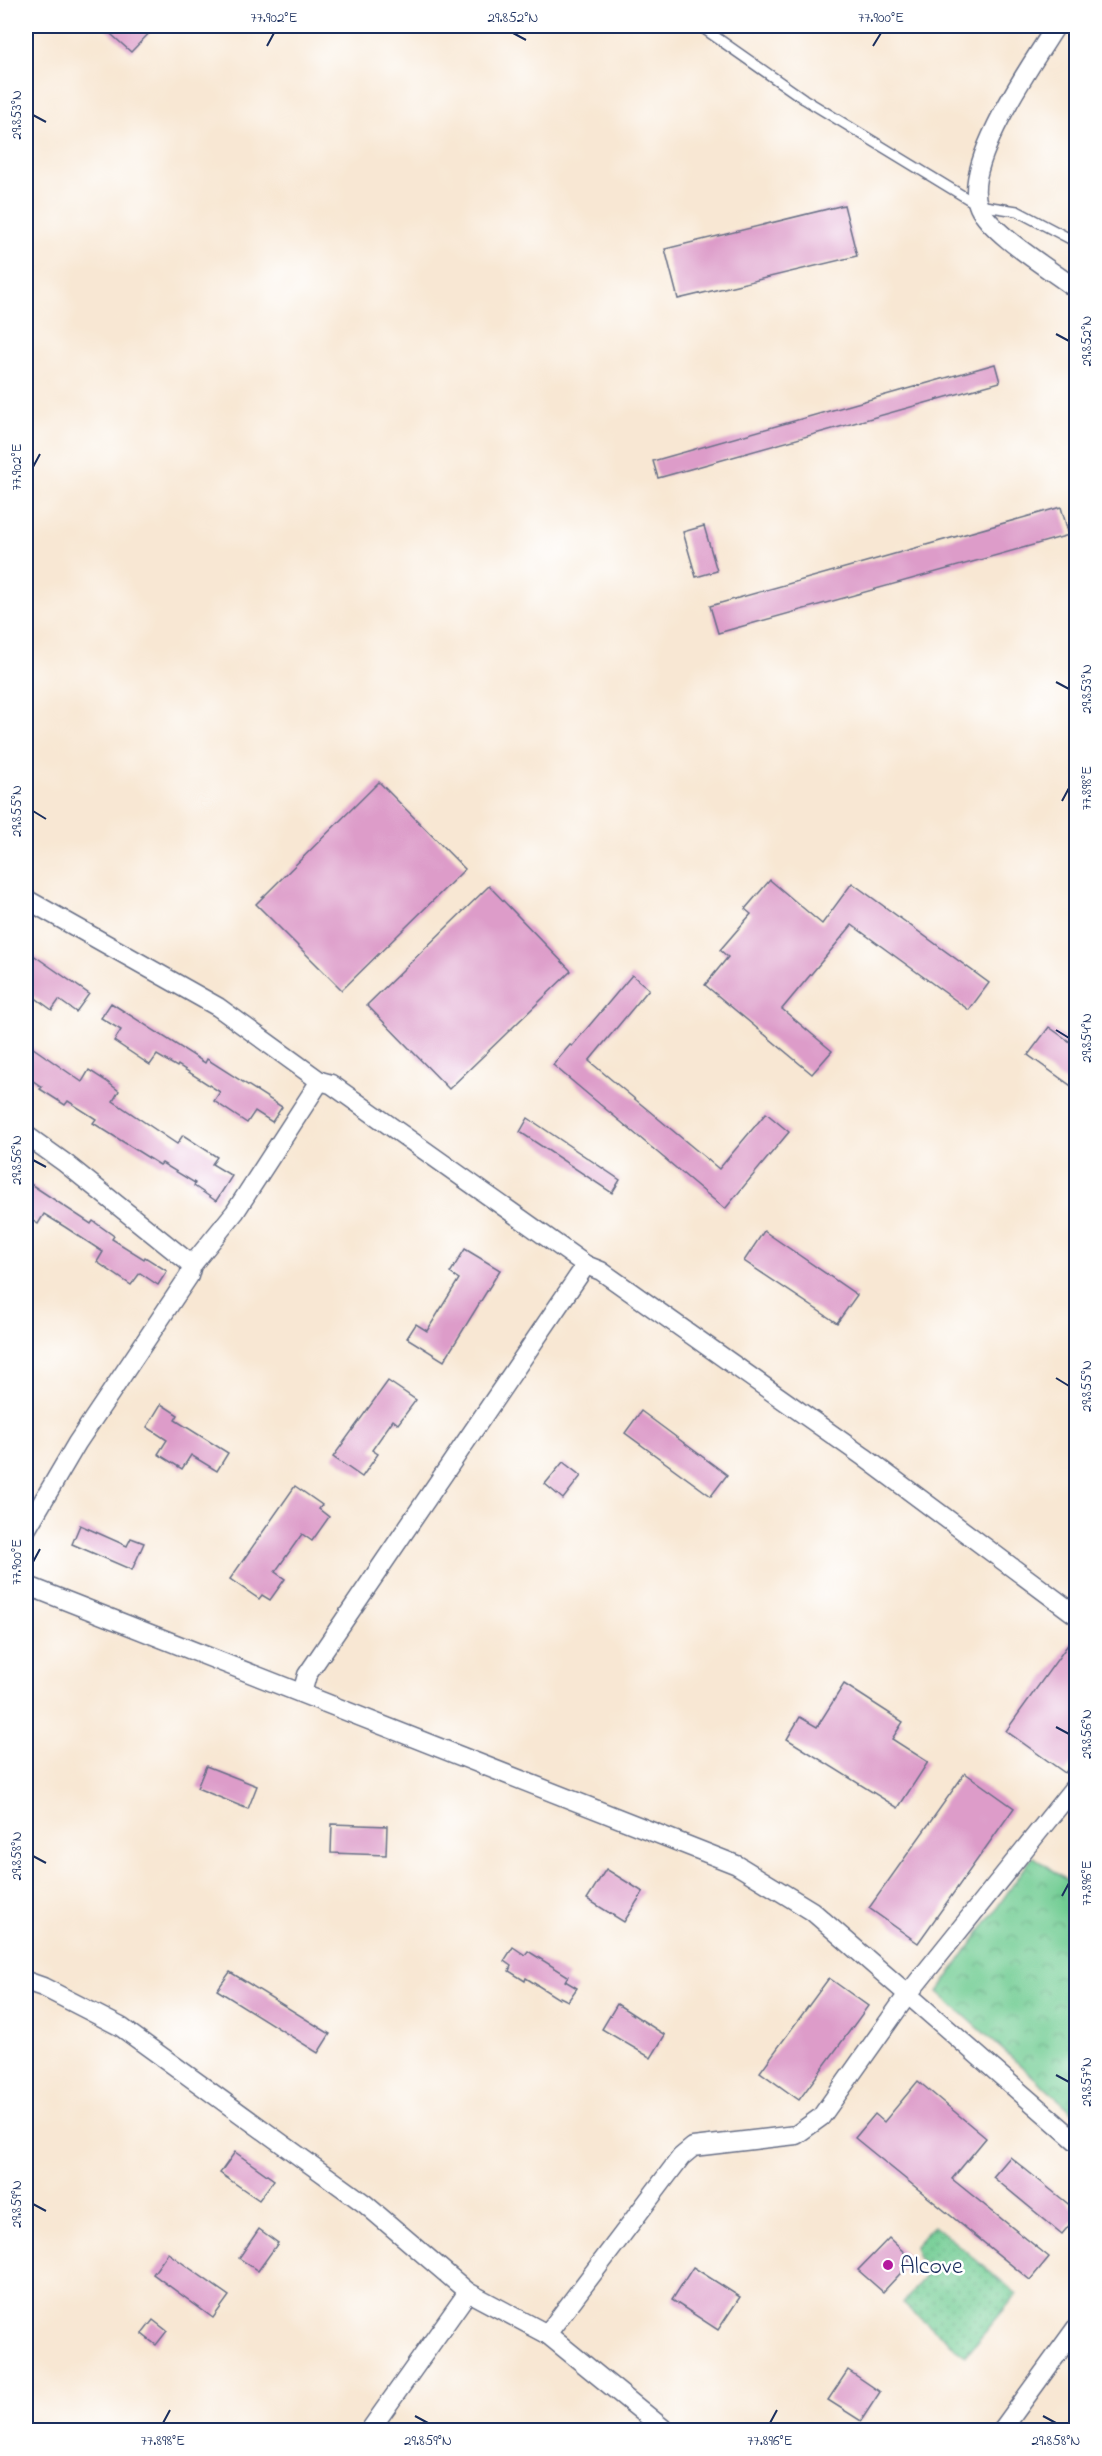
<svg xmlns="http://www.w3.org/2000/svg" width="1102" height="2456" viewBox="0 0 1102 2456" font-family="'Indie Flower',sans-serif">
  <defs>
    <pattern id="grass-dots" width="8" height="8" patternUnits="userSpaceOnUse" patternTransform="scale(1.5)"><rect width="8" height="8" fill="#71cc93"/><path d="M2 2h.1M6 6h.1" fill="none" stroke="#5ca67b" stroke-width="1.8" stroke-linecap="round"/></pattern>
    <pattern id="park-crowns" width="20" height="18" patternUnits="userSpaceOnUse" patternTransform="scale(1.5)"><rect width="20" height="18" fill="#71cc93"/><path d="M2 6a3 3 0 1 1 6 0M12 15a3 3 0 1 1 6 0" fill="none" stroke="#5ca67b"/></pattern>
  </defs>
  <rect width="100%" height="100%" fill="#fff"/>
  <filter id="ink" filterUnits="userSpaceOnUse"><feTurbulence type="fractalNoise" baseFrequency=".0167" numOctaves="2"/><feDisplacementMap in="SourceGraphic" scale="12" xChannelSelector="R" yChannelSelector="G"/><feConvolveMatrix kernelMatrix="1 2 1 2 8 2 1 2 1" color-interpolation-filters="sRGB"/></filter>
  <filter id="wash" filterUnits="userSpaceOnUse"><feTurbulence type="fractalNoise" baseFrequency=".008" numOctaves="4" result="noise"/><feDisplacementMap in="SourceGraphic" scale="24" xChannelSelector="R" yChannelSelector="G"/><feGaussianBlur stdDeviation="1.35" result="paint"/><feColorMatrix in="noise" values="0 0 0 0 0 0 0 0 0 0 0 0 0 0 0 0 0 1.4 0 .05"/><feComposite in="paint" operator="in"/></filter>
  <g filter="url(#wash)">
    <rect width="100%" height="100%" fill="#f8e7d3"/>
    <polygon fill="url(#grass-dots)" stroke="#467e78" stroke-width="1.5" points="934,2225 1017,2294 965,2356 903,2304 931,2268 918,2258 914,2247"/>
    <polygon fill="url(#park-crowns)" stroke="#467e78" stroke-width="1.5" points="1033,1856 1076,1888 1076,2115 938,1992"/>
    <g id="blocks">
      <g fill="#dd9cc9">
        <polygon points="102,26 156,26 131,52"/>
        <polygon points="844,205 857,256 678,299 665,249"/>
        <polygon points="995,364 1000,382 658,478 653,461"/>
        <polygon points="1061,507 1069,535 718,633 710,606"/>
        <polygon points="704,526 717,571 696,577 683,532"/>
        <polygon points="379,782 465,869 342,990 256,904"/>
        <polygon points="770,880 822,924 852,883 989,983 969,1010 852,925 782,1009 832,1051 812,1074 705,985 728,957 720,950 751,914 745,909"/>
        <polygon points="489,886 571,971 449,1089 367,1005"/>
        <polygon points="26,950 89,994 76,1012 59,1000 52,1010 26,991"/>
        <polygon points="632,975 649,989 589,1061 719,1169 766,1113 789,1132 725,1209 553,1065 570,1045 572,1046"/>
        <polygon points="111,1003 205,1063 207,1059 282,1107 272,1122 255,1111 247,1123 214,1101 220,1092 178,1065 177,1067 157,1055 150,1065 114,1041 121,1030 101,1018"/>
        <polygon points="1049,1027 1077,1047 1077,1090 1028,1055"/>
        <polygon points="26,1043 82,1082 89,1070 106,1081 119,1091 113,1101 177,1144 183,1135 217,1157 212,1164 232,1176 216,1201 194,1186 195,1183 162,1163 160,1165 93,1123 96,1119 68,1101 65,1105 40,1089 42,1087 26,1076"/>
        <polygon points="528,1118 620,1180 612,1193 520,1132"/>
        <polygon points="26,1181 91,1224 93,1221 114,1236 112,1239 144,1259 145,1257 167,1271 158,1285 140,1273 131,1285 97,1262 103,1252 65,1227 44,1214 38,1224 26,1216"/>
        <polygon points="764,1231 857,1295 837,1323 744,1261"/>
        <polygon points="465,1249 500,1270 444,1361 407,1338 416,1324 427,1331 459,1279 450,1273"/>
        <polygon points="388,1381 416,1400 398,1424 393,1420 372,1450 378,1454 362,1477 333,1457"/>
        <polygon points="161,1404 178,1415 175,1420 228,1453 217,1471 191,1455 182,1469 158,1454 167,1440 147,1427"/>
        <polygon points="641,1411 727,1475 711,1496 625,1433"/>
        <polygon points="563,1462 581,1476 563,1499 545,1484"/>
        <polygon points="295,1486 322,1505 319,1509 329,1517 312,1541 302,1534 275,1572 285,1579 270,1600 262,1595 259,1599 230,1579"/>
        <polygon points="80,1525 127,1546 131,1538 144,1543 132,1570 72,1544"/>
        <polygon points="1077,1632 1077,1757 1065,1773 1006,1731"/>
        <polygon points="844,1684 903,1722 892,1739 928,1762 898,1808 787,1739 800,1717 817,1727"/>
        <polygon points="206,1766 257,1786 248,1809 197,1788"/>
        <polygon points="965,1773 1014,1808 918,1943 869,1908"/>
        <polygon points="332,1824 387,1826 386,1855 331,1853"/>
        <polygon points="606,1869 643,1892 624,1922 587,1899"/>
        <polygon points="513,1947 525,1955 528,1951 568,1976 565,1981 577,1988 568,2001 560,1997 559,1999 526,1978 525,1981 509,1971 511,1966 504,1961"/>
        <polygon points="230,1972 330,2034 318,2053 217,1990"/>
        <polygon points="829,1978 868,2006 799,2100 760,2072"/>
        <polygon points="617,2004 665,2035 651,2058 602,2029"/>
        <polygon points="918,2081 986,2138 952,2179 1049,2257 1030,2280 855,2138 875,2114 884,2122"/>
        <polygon points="235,2152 274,2180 259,2200 220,2173"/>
        <polygon points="1010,2157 1077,2211 1077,2216 1062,2234 993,2177"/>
        <polygon points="259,2229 278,2243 258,2271 239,2258"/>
        <polygon points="889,2238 909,2257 907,2259 911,2262 883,2292 858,2270"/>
        <polygon points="168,2253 229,2296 213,2318 153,2274"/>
        <polygon points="693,2267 740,2297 718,2330 672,2300"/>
        <polygon points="153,2320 167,2331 156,2345 142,2334"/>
        <polygon points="848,2370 880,2392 861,2421 828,2400"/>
      </g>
    </g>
  </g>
  <g filter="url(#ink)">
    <use href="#blocks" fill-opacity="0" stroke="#686f87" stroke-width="1.5"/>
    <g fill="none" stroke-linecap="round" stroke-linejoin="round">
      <g stroke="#686f87" stroke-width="12">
        <polyline id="lane" points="700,26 804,99 978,205 1017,211 1076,242"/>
      </g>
      <g stroke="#686f87" stroke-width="21">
        <g id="street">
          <path d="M 1056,26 C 1034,61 960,166 979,207 C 992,235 1050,269 1076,289"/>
          <polyline points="26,899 218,1007 320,1081 235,1212 192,1265 189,1276 77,1443 26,1530"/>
          <polyline points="320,1081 331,1084 586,1265 601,1271 864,1457 1076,1615"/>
          <polyline points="26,1135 65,1163 192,1265"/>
          <polyline points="26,1585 737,1865 812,1911 1076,2141"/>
          <polyline points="302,1693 307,1675 586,1265"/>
          <polyline points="26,1981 43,1987 121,2027 365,2204 468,2292 547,2334 665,2430"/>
          <polyline points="547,2334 681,2157 693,2147 796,2135 821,2117 908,1994 1076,1785"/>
          <polyline points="370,2430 468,2292"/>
          <polyline points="1002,2430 1076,2328"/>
        </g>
      </g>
      <use href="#lane" stroke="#fff" stroke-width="9"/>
      <use href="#street" stroke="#fff" stroke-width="18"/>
    </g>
  </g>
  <path fill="none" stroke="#1b2f5e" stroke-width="2" d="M 513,33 L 526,40M 267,46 L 274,33M 873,46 L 881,33M 33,115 L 46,122M 1056,334 L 1069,341M 33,467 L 40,454M 1056,682 L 1069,689M 1062,801 L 1069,788M 33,811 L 46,819M 1056,1030 L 1069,1038M 33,1160 L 46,1167M 1056,1378 L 1069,1386M 33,1562 L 40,1549M 1056,1727 L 1069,1734M 33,1856 L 46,1863M 1062,1896 L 1069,1883M 1056,2075 L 1069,2082M 33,2204 L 46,2211M 415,2416 L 428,2423M 1043,2416 L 1056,2423M 163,2423 L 170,2410M 770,2423 L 777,2410"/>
  <circle fill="#b5179e" stroke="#fff" stroke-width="2" cx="888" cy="2265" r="6"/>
  <g text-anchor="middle" stroke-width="5" stroke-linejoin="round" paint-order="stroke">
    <g font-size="24" fill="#1b2f5e" stroke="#fff" text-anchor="start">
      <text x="900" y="2273">Alcove</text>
    </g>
  </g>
  <rect width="1102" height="2456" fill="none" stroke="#fff" stroke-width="66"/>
  <rect x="33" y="33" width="1036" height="2390" fill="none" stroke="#1b2f5e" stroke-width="2"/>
  <g font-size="15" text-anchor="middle" fill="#1b2f5e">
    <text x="274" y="22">77.902°E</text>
    <text x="513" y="22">29.852°N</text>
    <text x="881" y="22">77.900°E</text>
    <text transform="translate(16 115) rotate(-90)" y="5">29.853°N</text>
    <text transform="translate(1086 341) rotate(-90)" y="5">29.852°N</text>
    <text transform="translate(16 467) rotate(-90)" y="5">77.902°E</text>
    <text transform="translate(1086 689) rotate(-90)" y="5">29.853°N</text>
    <text transform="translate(1086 788) rotate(-90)" y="5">77.898°E</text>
    <text transform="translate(16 811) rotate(-90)" y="5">29.855°N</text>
    <text transform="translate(1086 1038) rotate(-90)" y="5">29.854°N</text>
    <text transform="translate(16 1160) rotate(-90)" y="5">29.856°N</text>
    <text transform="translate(1086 1386) rotate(-90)" y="5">29.855°N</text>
    <text transform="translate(16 1562) rotate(-90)" y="5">77.900°E</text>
    <text transform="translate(1086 1734) rotate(-90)" y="5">29.856°N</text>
    <text transform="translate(16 1856) rotate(-90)" y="5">29.858°N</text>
    <text transform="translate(1086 1883) rotate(-90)" y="5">77.896°E</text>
    <text transform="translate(1086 2082) rotate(-90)" y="5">29.857°N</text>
    <text transform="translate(16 2204) rotate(-90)" y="5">29.859°N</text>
    <text x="163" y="2445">77.898°E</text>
    <text x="428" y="2445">29.859°N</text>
    <text x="770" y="2445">77.896°E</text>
    <text x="1056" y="2445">29.858°N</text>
  </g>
</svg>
